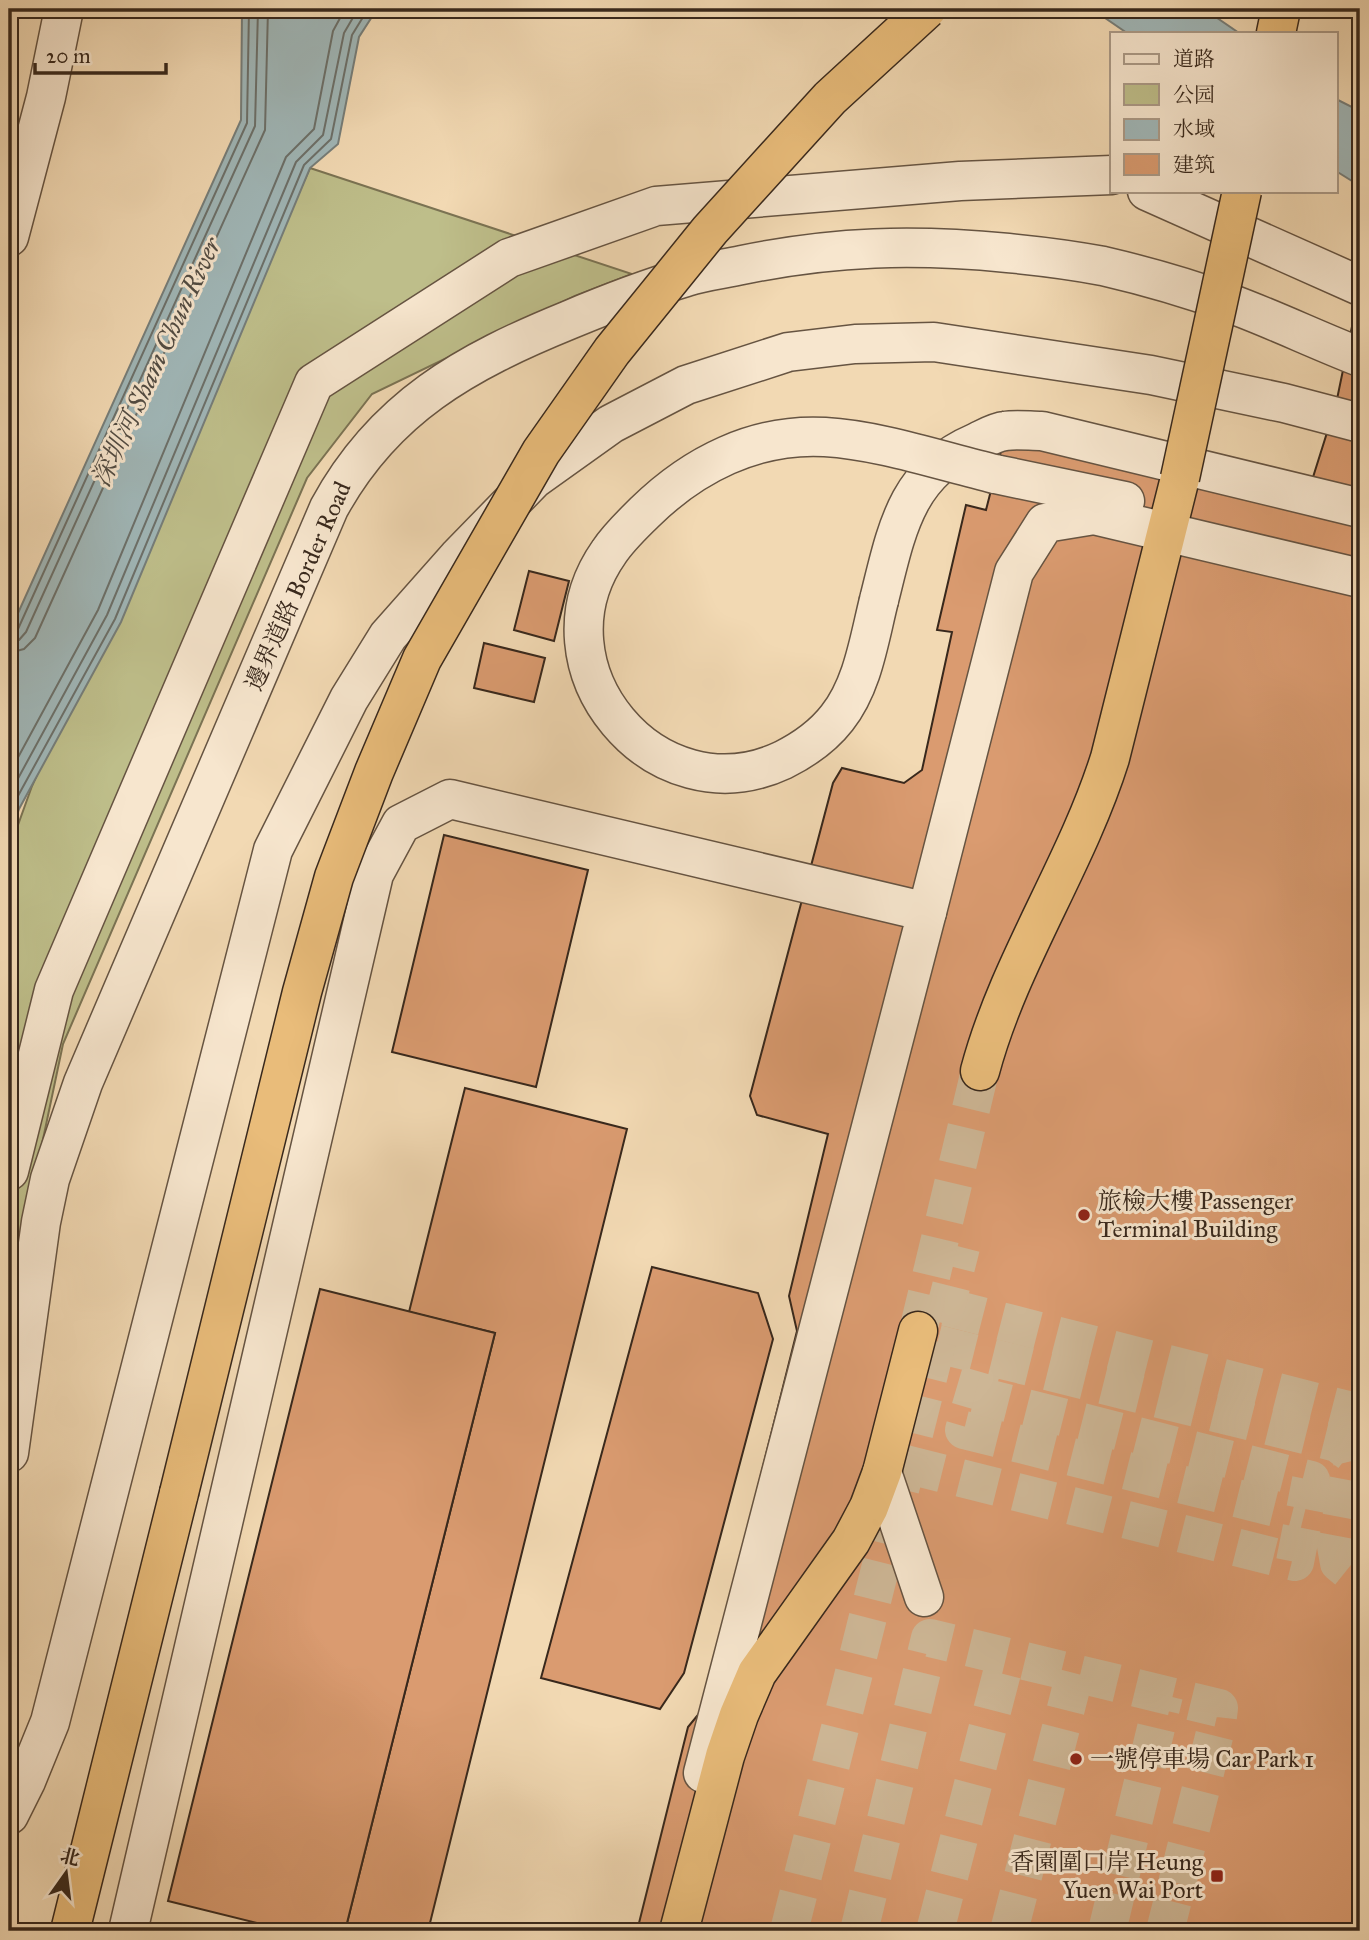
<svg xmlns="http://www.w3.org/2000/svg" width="1369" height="1940" viewBox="0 0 1369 1940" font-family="'IM FELL Great Primer','Noto Serif SC',serif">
  <rect width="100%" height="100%" fill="#f2d9b3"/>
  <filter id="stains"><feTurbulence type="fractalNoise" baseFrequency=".00286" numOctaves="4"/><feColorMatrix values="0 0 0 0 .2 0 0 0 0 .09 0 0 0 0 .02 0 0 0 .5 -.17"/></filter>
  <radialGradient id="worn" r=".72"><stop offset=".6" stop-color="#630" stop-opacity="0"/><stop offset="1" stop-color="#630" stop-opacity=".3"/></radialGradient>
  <polygon fill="#bebe8a" stroke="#7b7353" stroke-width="2" points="310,168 632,274 575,296 372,394 307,478 63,1044 9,1301 9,850 32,786"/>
  <g fill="#a0b7b8" stroke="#767e7a" stroke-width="2">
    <polygon points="242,9 377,9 359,37 338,144 310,168 121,622 19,809 9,839 9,633 241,120"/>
    <polygon points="1092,9 1204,9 1239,33 1127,33"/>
    <polygon points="1336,99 1360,111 1360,186 1336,171"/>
  </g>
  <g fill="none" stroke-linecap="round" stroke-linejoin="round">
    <g stroke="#6c706a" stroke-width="2">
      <polyline points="9,634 15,633 18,629 247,123 249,9"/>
      <polyline points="9,642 19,640 26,632 255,126 258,9"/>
      <polyline points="9,653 24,649 35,638 265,130 268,9"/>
      <polyline points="9,774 98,610 286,157 314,129 333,31 345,9"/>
      <polyline points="9,795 107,615 296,162 323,135 344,33 358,9"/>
      <polyline points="9,817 13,805 115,619 304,165 331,139 352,35 368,9"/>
    </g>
  </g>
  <g fill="#da9b70" stroke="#38281c" stroke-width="2">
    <polygon points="1360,288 1360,523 1303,509 1336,404"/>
    <polygon points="1013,437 1360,523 1360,1931 637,1931 688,1727 702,1710 797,1331 789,1296 828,1134 757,1115 750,1096 833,783 842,768 904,783 922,770 952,632 937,630 966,505 986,510 1002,447"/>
    <polygon points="529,571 569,581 554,641 514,630"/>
    <polygon points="484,643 545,658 534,702 474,688"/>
    <polygon points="444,835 588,870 536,1087 392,1052"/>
    <polygon points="465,1088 627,1129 428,1931 345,1931 495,1333 409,1312"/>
    <polygon points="652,1267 758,1293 773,1339 684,1673 660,1709 541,1678"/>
    <polygon points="320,1289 495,1333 345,1931 289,1931 168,1901"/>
  </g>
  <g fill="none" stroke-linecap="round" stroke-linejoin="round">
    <g stroke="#cdb695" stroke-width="38" stroke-dasharray="38 19" stroke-linecap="butt">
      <polyline points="946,1307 1348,1410 1360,1415"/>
      <polyline points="937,1344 1337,1443 1350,1453 1352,1461 1336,1546 1339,1563 1360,1580"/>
      <polyline points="981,1372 964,1430 1304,1515"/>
      <polyline points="905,1464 1295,1562 1311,1480 975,1395"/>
      <polyline points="789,1931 961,1247"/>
      <polyline points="859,1931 930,1638 1219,1708 1217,1725 1165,1931"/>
      <polyline points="935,1931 1006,1657"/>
      <polyline points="1009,1931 1075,1673"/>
      <polyline points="1107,1931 1164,1695"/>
    </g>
    <polyline stroke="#cdb695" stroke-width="38" stroke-dasharray="38 19" stroke-linecap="butt" points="918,1331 980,1071"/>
    <g stroke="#665442" stroke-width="41">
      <g id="minor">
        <polyline points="1147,191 1360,286"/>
        <polyline points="9,237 46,97 64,9"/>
        <polyline points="995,474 1125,501"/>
        <path d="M 879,600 C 896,533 905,473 975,443 C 984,439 995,432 1005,431 C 1016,429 1030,431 1042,431 L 1360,508"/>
        <polyline points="927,912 1014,572 1045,523 1094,515 1360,578"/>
        <polyline points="9,1171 54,990 314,383 509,258 656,206 960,181 1112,175"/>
        <path d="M 9,1453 L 41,1222 L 50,1179 L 83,1083 L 329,508 C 384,407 466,362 569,320 C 607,304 646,289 686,277 C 704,271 724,269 742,265 C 835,246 913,244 1008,253 C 1039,256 1072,260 1103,266 C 1146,276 1188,288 1229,303 C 1273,319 1316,340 1360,357"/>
        <polyline points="882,1472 924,1597"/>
        <polyline points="9,1815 26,1781 50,1722 273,850 349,699 388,636 458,557 534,479 611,424 686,385 788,352 855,344 934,342 1151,375 1284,403 1360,423"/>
        <polyline points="128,1931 374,874 401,824 450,799 927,912 703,1773"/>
      </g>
    </g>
    <g stroke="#38281c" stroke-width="41">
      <g id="highway">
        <polyline points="1276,33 1281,9"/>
        <path d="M 980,1071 C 1009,962 1076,866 1110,758 L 1180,478"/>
        <polyline points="70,1931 179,1493"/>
        <polyline points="679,1931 725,1756 739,1715 757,1673 851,1541 869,1507 882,1472 918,1331"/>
      </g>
    </g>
    <use href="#minor" stroke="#f7e6ce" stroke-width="38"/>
    <use href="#highway" stroke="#e9bc7a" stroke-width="38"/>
    <g stroke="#665442" stroke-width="41" stroke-linecap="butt">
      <path id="minor-bridge" d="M 879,600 C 869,640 863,685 837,718 C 823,736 803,750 783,760 C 656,820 528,667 609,552 C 619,537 632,525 645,512 C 693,465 755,433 825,437 C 879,440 941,461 995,474"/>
    </g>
    <g stroke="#38281c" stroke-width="41" stroke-linecap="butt">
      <g id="highway-bridge">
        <polyline points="1180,478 1242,191"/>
        <polyline points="179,1493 302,992 334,877 374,772 422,659 541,452 612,351 710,230 830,98 927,9"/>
      </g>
    </g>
    <use href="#minor-bridge" stroke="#f7e6ce" stroke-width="38"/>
    <use href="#highway-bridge" stroke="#e9bc7a" stroke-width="38"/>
  </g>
  <g fill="#8f2418" stroke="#f7e6ce" stroke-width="2.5">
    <circle cx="1084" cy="1215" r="7"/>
    <circle cx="1076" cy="1759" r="7"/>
    <rect x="1210" y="1869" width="14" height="14" rx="3.5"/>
  </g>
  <g text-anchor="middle" stroke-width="6" stroke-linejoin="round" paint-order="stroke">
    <g font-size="24" fill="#38281c" stroke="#f7e6ce">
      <text transform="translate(298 586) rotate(-66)" y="8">邊界道路 Border Road</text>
    </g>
    <g font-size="24" fill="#38281c" stroke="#f7e6ce" text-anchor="start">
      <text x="1098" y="1209">旅檢大樓 Passenger<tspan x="1098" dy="28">Terminal Building</tspan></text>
      <text x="1090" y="1767">一號停車場 Car Park 1</text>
      <text x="1203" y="1870" text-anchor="end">香園圍口岸 Heung<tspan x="1203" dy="28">Yuen Wai Port</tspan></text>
    </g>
    <g font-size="26" font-style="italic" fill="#524c43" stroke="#f7e6ce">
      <text transform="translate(156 362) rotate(-65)" y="9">深圳河 Sham Chun River</text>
    </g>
  </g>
  <rect width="1369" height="1940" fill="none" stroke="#f2d9b3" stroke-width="35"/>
  <rect x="10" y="10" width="1348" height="1919" fill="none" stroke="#38281c" stroke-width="3.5"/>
  <rect x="18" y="18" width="1334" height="1905" fill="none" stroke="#38281c" stroke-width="2"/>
  <rect x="1110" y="32" width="228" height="161" fill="#f7e6ce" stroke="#ab9a87" stroke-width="2"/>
  <rect x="1124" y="54" width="35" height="10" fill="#f7e6ce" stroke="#ab9a87" stroke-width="2"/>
  <text x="1173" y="66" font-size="21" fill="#38281c">道路</text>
  <rect x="1124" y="84" width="35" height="21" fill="#bebe8a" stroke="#ab9a87" stroke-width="2"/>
  <text x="1173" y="102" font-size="21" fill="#38281c">公园</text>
  <rect x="1124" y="119" width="35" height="21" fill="#a0b7b8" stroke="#ab9a87" stroke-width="2"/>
  <text x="1173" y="136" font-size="21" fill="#38281c">水域</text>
  <rect x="1124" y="154" width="35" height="21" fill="#da9b70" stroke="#ab9a87" stroke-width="2"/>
  <text x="1173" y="172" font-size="21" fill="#38281c">建筑</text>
  <g transform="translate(66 1873) rotate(14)" stroke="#f7e6ce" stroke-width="5" paint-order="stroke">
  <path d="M0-5L12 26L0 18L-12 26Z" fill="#38281c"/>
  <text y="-10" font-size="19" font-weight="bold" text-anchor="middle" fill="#38281c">北</text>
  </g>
  <path d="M35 63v10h131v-10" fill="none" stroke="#38281c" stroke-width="3.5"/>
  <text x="46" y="63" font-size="21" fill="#38281c" stroke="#f7e6ce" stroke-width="5" paint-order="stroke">20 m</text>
  <rect width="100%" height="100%" filter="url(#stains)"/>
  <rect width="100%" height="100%" fill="url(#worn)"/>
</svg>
